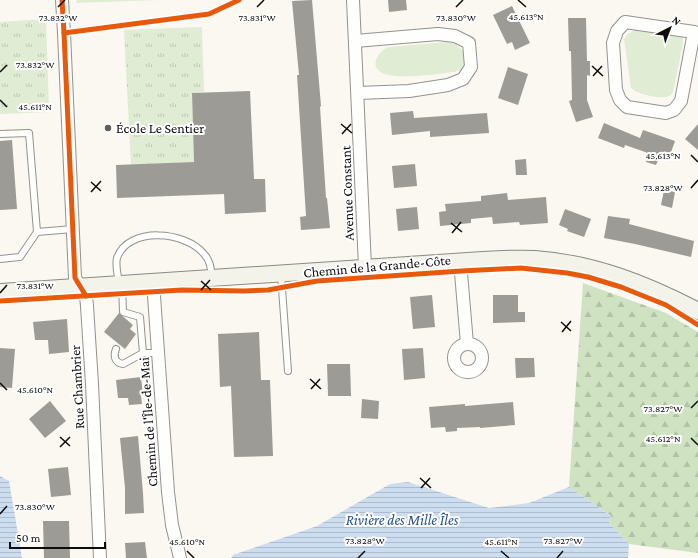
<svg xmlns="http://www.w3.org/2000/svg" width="698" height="558" viewBox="0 0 698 558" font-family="'Crimson Pro',serif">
  <defs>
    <pattern id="forest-firs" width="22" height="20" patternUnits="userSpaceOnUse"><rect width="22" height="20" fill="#cfe3c2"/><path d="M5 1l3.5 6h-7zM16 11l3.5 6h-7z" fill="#b1c2a6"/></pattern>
    <pattern id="park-tufts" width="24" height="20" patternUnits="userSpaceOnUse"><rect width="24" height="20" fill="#e0ecd3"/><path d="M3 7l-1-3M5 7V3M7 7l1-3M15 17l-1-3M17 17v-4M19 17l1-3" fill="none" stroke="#bfc9b4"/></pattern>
    <pattern id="water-rules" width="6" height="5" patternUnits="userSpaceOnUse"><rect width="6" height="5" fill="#ccddef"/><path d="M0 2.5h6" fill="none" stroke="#aebccc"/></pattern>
  </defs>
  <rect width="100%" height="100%" fill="#faf8f0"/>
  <g fill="#e0ecd3">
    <path d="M 635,30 L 678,32 L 683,37 L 683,43 L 673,92 C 672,94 670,96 669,96 C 661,100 637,94 631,88 L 624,39 L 628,34 Z"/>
    <path d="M 448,42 L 455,44 L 464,52 L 465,63 L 460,70 L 454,72 C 436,74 397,80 382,73 C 369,66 378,52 388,47 Z"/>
  </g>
  <polygon fill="url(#forest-firs)" points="583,283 666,313 698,332 698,553 629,544 609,523 611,516 569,487"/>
  <g fill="url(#park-tufts)">
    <polygon points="77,0 159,0 76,3"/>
    <polygon points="46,19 49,112 0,114 0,22"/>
    <polygon points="202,27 204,92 192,93 194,162 131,165 124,30"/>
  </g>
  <g fill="url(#water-rules)">
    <polygon points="0,476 9,481 22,558 0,558"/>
    <polygon points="408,482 489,508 529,503 569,487 611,516 609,523 629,544 628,558 231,558 233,555 317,526 390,484"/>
  </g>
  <g fill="#9c9b96">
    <polygon points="312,0 321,106 320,107 326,198 327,198 330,228 301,230 300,217 306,216 297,75 299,75 292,1"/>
    <polygon points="388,0 406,0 407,10 389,12"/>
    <polygon points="512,6 530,43 515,50 512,42 507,44 493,15"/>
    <polygon points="568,18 586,18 587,61 590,61 590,76 587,75 587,100 593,117 576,122 569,101 572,100 571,51 569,51"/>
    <polygon points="508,67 528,74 518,105 498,98"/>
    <polygon points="250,91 254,179 265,179 266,212 225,214 224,194 117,198 116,165 194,162 192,93"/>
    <polygon points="413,111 414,118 487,113 489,133 430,137 430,131 392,135 390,113"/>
    <polygon points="604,123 640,138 643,130 675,141 669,158 660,155 656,165 646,162 648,153 625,145 624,148 598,138"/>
    <polygon points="698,124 698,150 685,139"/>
    <polygon points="12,140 17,209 0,210 0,141"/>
    <polygon points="526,159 527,175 516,175 515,160"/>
    <polygon points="415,164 417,186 394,188 392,166"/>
    <polygon points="664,190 675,192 672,208 661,205"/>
    <polygon points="507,193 508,200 546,197 548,223 520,225 519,222 493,224 492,217 471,219 471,223 440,226 439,212 446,211 445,204 481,201 481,196"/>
    <polygon points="417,207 419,229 398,231 396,209"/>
    <polygon points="565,209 591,219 584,237 567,231 568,229 559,225"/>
    <polygon points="608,216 630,219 629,224 694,241 691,257 635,244 604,238"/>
    <polygon points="432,295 435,327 413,329 410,297"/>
    <polygon points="493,295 518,295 518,312 525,312 525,322 493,323"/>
    <polygon points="119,313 133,325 130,329 136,334 125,349 104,332"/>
    <polygon points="67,319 69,352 49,354 48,340 35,340 33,322"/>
    <polygon points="259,332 261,380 270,380 273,456 234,457 231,386 220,387 218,334"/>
    <polygon points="0,348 15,349 12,388 0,387"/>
    <polygon points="423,348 425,378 404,380 402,349"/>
    <polygon points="515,358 534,358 535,377 516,378"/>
    <polygon points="327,364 350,364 351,396 328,396"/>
    <polygon points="141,377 143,396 141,396 142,404 129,405 128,398 118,398 116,380"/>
    <polygon points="362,399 379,401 378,419 361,418"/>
    <polygon points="50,401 66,421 45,438 29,419"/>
    <polygon points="513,402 515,425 480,428 480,427 457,428 457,431 446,432 445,427 431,428 429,407 465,404 465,406"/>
    <polygon points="138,436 143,493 144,513 125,514 125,488 120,438"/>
    <polygon points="68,467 71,495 51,497 48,469"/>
    <polygon points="43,521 69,521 70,558 44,558"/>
    <polygon points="145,542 147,558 126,558 125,543"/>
  </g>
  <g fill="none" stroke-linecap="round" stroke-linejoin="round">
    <g stroke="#93928f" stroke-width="8">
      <g id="service">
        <polyline points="0,134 29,133 37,232 73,229"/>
        <polyline points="0,259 20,257 37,232"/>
        <polyline points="281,275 288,371"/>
        <path d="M 119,283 C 118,275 115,266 117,258 C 128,226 186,231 204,254 C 210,260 211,269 212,277"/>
        <polyline points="122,284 123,312 140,317 143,353 159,353"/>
        <path d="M 116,349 C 113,356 115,363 123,364 L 143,353"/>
      </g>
    </g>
    <g stroke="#93928f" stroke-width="14">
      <g id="minor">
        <polyline points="62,0 64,33 75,278 86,296 87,306 92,384 100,558"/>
        <polyline points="353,0 365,267"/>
        <polyline points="694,32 681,101 674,110 666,113 627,107 620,100 616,90 613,43 617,31 625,22 694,32 698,33"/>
        <polyline points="355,41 438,34 455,36 469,43 471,67 463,79 448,85 409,91 358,93"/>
        <polyline points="460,261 467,344"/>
        <polyline points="153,282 168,492 172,525 180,558"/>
        <circle cx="468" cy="358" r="14"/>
      </g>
    </g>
    <g stroke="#8a8985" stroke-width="18">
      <path id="secondary" d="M 0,292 L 483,260 C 500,259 518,258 535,259 C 593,263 646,284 698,311"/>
    </g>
    <use href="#service" stroke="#fefefd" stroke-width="6"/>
    <use href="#minor" stroke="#fefefd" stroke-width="12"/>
    <use href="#secondary" stroke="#f3f3e9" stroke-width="16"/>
    <g stroke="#fff" stroke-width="8">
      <g id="cycleway">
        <polyline points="62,0 64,33 75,278 86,296"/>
        <polyline points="64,33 209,14 239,0"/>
        <polyline points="0,301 182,290 244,291 268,290 317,281 461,271 521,268 567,273 588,277 621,287 666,305 698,325"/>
      </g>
    </g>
    <use href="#cycleway" stroke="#e8590c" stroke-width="5"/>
  </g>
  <path fill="none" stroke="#0c0c0c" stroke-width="1.5" d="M 518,0 L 526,7M 58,7 L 65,0M 257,7 L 264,0M 456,7 L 463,0M 592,66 L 603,76M 0,72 L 7,65M 593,76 L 602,66M 0,100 L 7,107M 341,124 L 352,133M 342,134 L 351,124M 691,155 L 698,162M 91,182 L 101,191M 691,188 L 698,180M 91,192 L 101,181M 451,223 L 462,232M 452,233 L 461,222M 201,281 L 211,290M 201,290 L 210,280M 0,293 L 7,285M 561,322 L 571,331M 562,332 L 571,321M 310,379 L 321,389M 0,383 L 7,390M 311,389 L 320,379M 691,408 L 698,401M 60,437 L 70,446M 691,438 L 698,445M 60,447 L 70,437M 420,478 L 431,488M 421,488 L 430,478M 0,514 L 7,506M 187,551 L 194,558M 501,551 L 509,558M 358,558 L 365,551M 557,558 L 563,551"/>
  <circle fill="#5f5f5c" stroke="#fff" stroke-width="1.5" cx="108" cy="128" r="4"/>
  <g text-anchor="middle" stroke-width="4" stroke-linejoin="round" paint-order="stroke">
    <g font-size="14" fill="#0c0c0c" stroke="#fff" text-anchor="start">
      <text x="116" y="133">École Le Sentier</text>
    </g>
    <g font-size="14" fill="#0c0c0c" stroke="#fff">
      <text transform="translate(347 193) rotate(-92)" y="5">Avenue Constant</text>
      <text transform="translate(377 266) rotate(-5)" y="5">Chemin de la Grande-Côte</text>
      <text transform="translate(77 387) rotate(-93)" y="5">Rue Chambrier</text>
      <text transform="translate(148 422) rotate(-94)" y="5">Chemin de l'Île-de-Mai</text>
    </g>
    <g font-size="15" font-style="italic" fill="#25508e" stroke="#fff">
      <text x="402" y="525">Rivière des Mille Îles</text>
    </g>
  </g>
  <g font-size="10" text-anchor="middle" fill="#0c0c0c" stroke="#fff" stroke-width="4" stroke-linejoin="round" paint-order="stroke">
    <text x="526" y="20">45.613°N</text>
    <text x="456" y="21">73.830°W</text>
    <text x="58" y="21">73.832°W</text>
    <text x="257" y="21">73.831°W</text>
    <text x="35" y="68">73.832°W</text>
    <text x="35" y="110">45.611°N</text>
    <text x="663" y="159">45.613°N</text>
    <text x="663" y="191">73.828°W</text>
    <text x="35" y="289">73.831°W</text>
    <text x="35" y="393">45.610°N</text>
    <text x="663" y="412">73.827°W</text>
    <text x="663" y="442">45.612°N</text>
    <text x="35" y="510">73.830°W</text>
    <text x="365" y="544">73.828°W</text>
    <text x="563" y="544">73.827°W</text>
    <text x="187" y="545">45.610°N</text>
    <text x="501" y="545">45.611°N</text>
  </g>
  <g transform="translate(670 28) rotate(42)" stroke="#ffffff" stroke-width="3" paint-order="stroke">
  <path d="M0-3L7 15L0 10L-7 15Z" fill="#0c0c0c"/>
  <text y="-6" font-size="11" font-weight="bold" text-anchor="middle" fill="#0c0c0c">N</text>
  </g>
  <path d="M10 542v6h95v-6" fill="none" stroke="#0c0c0c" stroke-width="2"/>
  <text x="16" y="542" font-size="12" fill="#0c0c0c" stroke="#ffffff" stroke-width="3" paint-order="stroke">50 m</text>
</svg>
